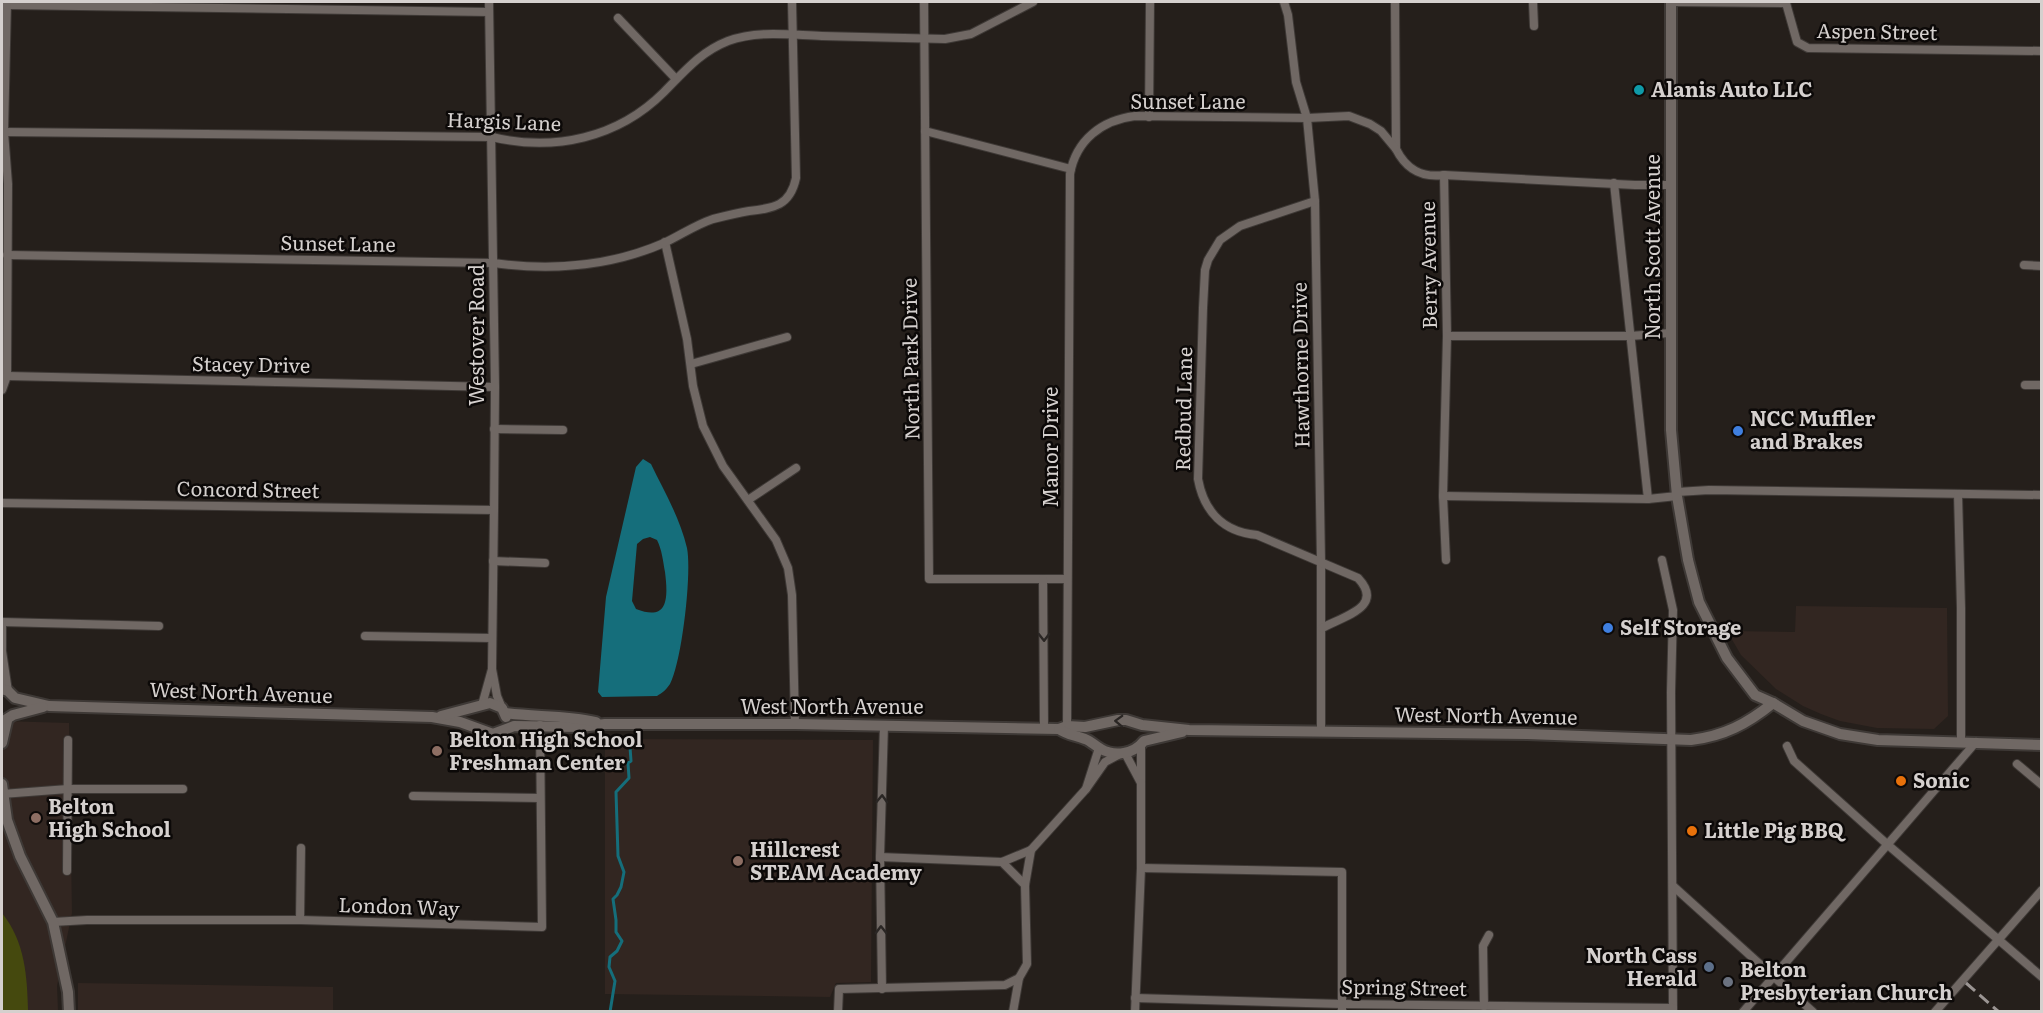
<svg xmlns="http://www.w3.org/2000/svg" width="2043" height="1013" viewBox="0 0 2043 1013" font-family="Literata,serif">
  <rect width="100%" height="100%" fill="#251f1b"/>
  <g fill="#322621">
    <polygon points="1796,606 1947,608 1948,716 1934,729 1877,728 1840,721 1821,714 1803,706 1776,689 1741,655 1727,631 1795,632"/>
    <polygon points="2,721 69,723 72,913 57,986 58,1011 2,1012"/>
    <polygon points="605,739 873,740 871,982 836,983 830,997 605,994"/>
    <polygon points="78,983 333,987 333,1011 78,1011"/>
  </g>
  <path fill="#45490e" d="M 2,913 C 25,942 27,975 28,1011 L 2,1011 Z"/>
  <path fill="#156e7b" fill-rule="evenodd" d="M 643,459 L 651,464 C 664,491 680,518 687,548 C 692,573 682,661 670,684 C 666,690 662,693 657,696 L 602,697 L 598,692 L 606,597 L 636,467 ZM 650,537 L 657,540 C 662,550 663,561 665,572 C 668,597 669,622 636,609 L 632,601 L 637,544 L 643,539 Z"/>
  <g fill="none" stroke-linecap="round" stroke-linejoin="round">
    <polyline stroke="#156e7b" stroke-width="3" points="610,1012 615,981 609,967 610,957 617,951 622,941 616,932 616,920 613,899 617,895 621,887 624,872 618,856 616,792 629,778 628,763 631,761 630,747"/>
    <g stroke="#3e3936" stroke-width="10">
      <g id="street">
        <polyline points="924,2 929,579 1067,579"/>
        <polyline points="1284,2 1288,15 1296,82 1307,118 1315,201 1321,562 1321,731"/>
        <path d="M 1395,2 L 1396,149 C 1406,169 1421,178 1444,175 L 1635,185 L 1672,185"/>
        <polyline points="1533,2 1534,26"/>
        <polyline points="1671,2 1786,3 1797,42 1808,48 2042,51"/>
        <polyline points="7,5 489,12"/>
        <polyline points="618,18 676,79"/>
        <polyline points="1149,117 1150,2"/>
        <polyline points="925,131 1071,169"/>
        <path d="M 4,132 L 492,137 C 554,152 618,138 664,92 C 684,72 700,52 728,41 C 758,30 790,35 822,36 C 863,37 904,38 945,39 L 971,34 L 1033,2"/>
        <polyline points="1444,175 1447,336 1443,496 1446,560"/>
        <polyline points="1614,183 1648,499"/>
        <path d="M 1315,201 L 1240,226 L 1220,240 L 1208,260 L 1205,270 L 1203,308 L 1198,479 C 1204,512 1224,532 1257,535 L 1358,578 C 1385,607 1344,616 1322,628"/>
        <polyline points="665,242 687,339 693,386 703,426 723,466 776,540 788,568 792,595 795,724"/>
        <path d="M 7,255 L 493,263 C 552,271 609,267 664,243 C 681,235 695,225 713,219 C 725,216 737,213 749,211 C 774,208 790,206 796,178 L 792,2"/>
        <polyline points="2024,265 2042,266"/>
        <polyline points="1447,336 1630,336 1670,333"/>
        <polyline points="691,364 787,337"/>
        <polyline points="7,376 495,387"/>
        <polyline points="2025,385 2042,385"/>
        <polyline points="2,390 7,376 8,184 4,132 7,2"/>
        <polyline points="494,429 563,430"/>
        <polyline points="1677,492 1709,490 2042,495"/>
        <polyline points="1958,494 1961,608 1961,742"/>
        <polyline points="1443,496 1648,499 1677,496"/>
        <polyline points="748,500 796,468"/>
        <polyline points="2,503 494,510"/>
        <polyline points="1662,560 1673,610 1671,692 1673,1011"/>
        <polyline points="493,561 545,563"/>
        <polyline points="1043,579 1044,727"/>
        <polyline points="2,622 159,626"/>
        <polyline points="365,636 492,638"/>
        <polyline points="2,650 2,622"/>
        <polyline points="2,651 8,691"/>
        <polyline points="492,669 497,696 502,708"/>
        <polyline points="482,705 492,669 494,510 495,387 489,2"/>
        <path d="M 1067,726 L 1070,174 C 1076,140 1102,120 1135,116 L 1307,118 L 1349,116 L 1370,124 L 1381,131 L 1396,149"/>
        <polyline points="1787,746 1794,761 1888,845 2042,977"/>
        <polyline points="1099,748 1086,789 1105,762 1120,754"/>
        <polyline points="1125,753 1141,783 1141,746"/>
        <polyline points="2017,764 2042,785"/>
        <polyline points="2,794 68,789 183,789"/>
        <polyline points="413,796 540,798"/>
        <polyline points="880,857 1002,862 1031,850 1086,789"/>
        <polyline points="1002,862 1025,885"/>
        <polyline points="1141,868 1342,872 1342,1012"/>
        <polyline points="67,871 68,740"/>
        <polyline points="1673,886 1813,1012"/>
        <polyline points="300,920 301,848"/>
        <polyline points="53,922 87,920 300,920 542,927 540,725"/>
        <polyline points="882,989 880,857 884,725"/>
        <polyline points="1135,998 1342,1004 1673,1008"/>
        <polyline points="1484,1006 1483,946 1489,935"/>
        <polyline points="838,1012 839,989 1005,985 1019,978 1027,964 1025,885 1031,850"/>
        <polyline points="1013,1012 1019,978"/>
        <polyline points="1135,1012 1141,868 1141,783"/>
        <polyline points="1743,1012 1976,742"/>
        <polyline points="1935,1012 2042,890"/>
      </g>
    </g>
    <g stroke="#3e3936" stroke-width="14">
      <g id="secondary">
        <polyline points="1671,2 1671,430 1677,496 1688,560 1699,602 1727,658 1755,695 1773,703 1803,721 1840,734 1878,740 2042,745"/>
        <path d="M 2,689 L 8,691 L 15,698 L 49,706 L 432,717 L 460,722 L 493,734 L 514,726 L 581,727 L 605,724 L 795,724 L 1059,729 L 1067,726 L 1085,727 L 1118,720 L 1126,720 L 1142,725 L 1189,730 L 1527,734 L 1691,740 C 1724,736 1747,724 1773,703"/>
        <path d="M 505,713 C 536,717 566,715 596,722"/>
        <polyline points="441,716 490,703 502,708 506,717"/>
        <polyline points="2,722 13,715 43,707"/>
        <path d="M 1059,729 C 1067,735 1075,735 1085,739 C 1091,741 1095,746 1101,749 C 1115,757 1134,754 1144,741 L 1182,732"/>
        <polyline points="2,743 7,721"/>
        <polyline points="2,784 7,820 20,856 53,922 68,992 69,1012"/>
      </g>
    </g>
    <use href="#street" stroke="#706864" stroke-width="8"/>
    <use href="#secondary" stroke="#706864" stroke-width="10"/>
    <polyline stroke="#9b9593" stroke-width="3" stroke-dasharray="12 6" stroke-linecap="butt" points="1966,983 1999,1012"/>
  </g>
  <defs><path id="oneway-chevron" d="M-2-3.5L2.5 0L-2 3.5" fill="none" stroke-width="1.6" stroke-linecap="round" stroke-linejoin="round" transform="scale(1.5)"/></defs>
  <g stroke="#2a2624">
    <use href="#oneway-chevron" transform="translate(1044 637) rotate(89)"/>
    <use href="#oneway-chevron" transform="translate(1119 721) rotate(-178)"/>
    <use href="#oneway-chevron" transform="translate(882 799) rotate(-88)"/>
    <use href="#oneway-chevron" transform="translate(881 930) rotate(-91)"/>
  </g>
  <circle fill="#0f9aa8" stroke="#0c0908" stroke-width="2" cx="1639" cy="90" r="6"/>
  <g fill="#3f7fe0" stroke="#0c0908" stroke-width="2">
    <circle cx="1738" cy="431" r="6"/>
    <circle cx="1608" cy="628" r="6"/>
  </g>
  <g fill="#8d6e63" stroke="#0c0908" stroke-width="2">
    <circle cx="437" cy="751" r="6"/>
    <circle cx="36" cy="818" r="6"/>
    <circle cx="738" cy="861" r="6"/>
  </g>
  <g fill="#e8710a" stroke="#0c0908" stroke-width="2">
    <circle cx="1901" cy="781" r="6"/>
    <circle cx="1692" cy="831" r="6"/>
  </g>
  <circle fill="#5c6f8a" stroke="#0c0908" stroke-width="2" cx="1709" cy="967" r="6"/>
  <circle fill="#6b7280" stroke="#0c0908" stroke-width="2" cx="1728" cy="982" r="6"/>
  <g text-anchor="middle" stroke-width="5" stroke-linejoin="round" paint-order="stroke">
    <g font-size="20" fill="#d5d0ce" stroke="#0c0908">
      <text transform="translate(1877 32) rotate(1)" y="7">Aspen Street</text>
      <text x="1188" y="109">Sunset Lane</text>
      <text transform="translate(504 122) rotate(2)" y="7">Hargis Lane</text>
      <text transform="translate(338 244) rotate(1)" y="7">Sunset Lane</text>
      <text transform="translate(1653 247) rotate(-90)" y="7">North Scott Avenue</text>
      <text transform="translate(1429 265) rotate(-91)" y="7">Berry Avenue</text>
      <text transform="translate(477 335) rotate(-90)" y="7">Westover Road</text>
      <text transform="translate(911 359) rotate(-91)" y="7">North Park Drive</text>
      <text transform="translate(251 365) rotate(1)" y="7">Stacey Drive</text>
      <text transform="translate(1301 365) rotate(-91)" y="7">Hawthorne Drive</text>
      <text transform="translate(1184 409) rotate(-89)" y="7">Redbud Lane</text>
      <text transform="translate(1051 447) rotate(-90)" y="7">Manor Drive</text>
      <text transform="translate(248 490) rotate(1)" y="7">Concord Street</text>
      <text transform="translate(241 693) rotate(2)" y="7">West North Avenue</text>
      <text x="832" y="714">West North Avenue</text>
      <text transform="translate(1486 716) rotate(1)" y="7">West North Avenue</text>
      <text transform="translate(399 907) rotate(2)" y="7">London Way</text>
      <text transform="translate(1404 988) rotate(1)" y="7">Spring Street</text>
    </g>
    <g font-size="20" font-weight="bold" fill="#d5d0ce" stroke="#0c0908" text-anchor="start">
      <text x="1651" y="97">Alanis Auto LLC</text>
      <text x="1750" y="426">NCC Muffler<tspan x="1750" dy="23">and Brakes</tspan></text>
      <text x="1620" y="635">Self Storage</text>
      <text x="449" y="747">Belton High School<tspan x="449" dy="23">Freshman Center</tspan></text>
      <text x="1913" y="788">Sonic</text>
      <text x="48" y="814">Belton<tspan x="48" dy="23">High School</tspan></text>
      <text x="1704" y="838">Little Pig BBQ</text>
      <text x="750" y="857">Hillcrest<tspan x="750" dy="23">STEAM Academy</tspan></text>
      <text x="1697" y="963" text-anchor="end">North Cass<tspan x="1697" dy="23">Herald</tspan></text>
      <text x="1740" y="977">Belton<tspan x="1740" dy="23">Presbyterian Church</tspan></text>
    </g>
  </g>
  <rect width="2043" height="1013" fill="none" stroke="#d5d0ce" stroke-width="6"/>
</svg>
